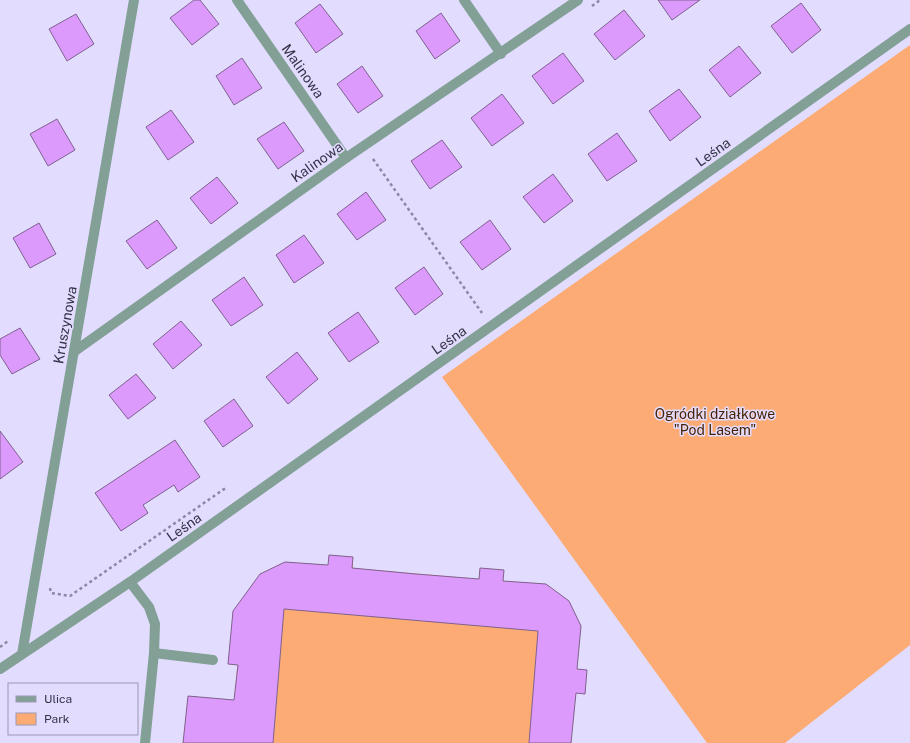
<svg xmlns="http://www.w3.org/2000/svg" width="910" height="743" viewBox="0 0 910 743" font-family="'Public Sans',sans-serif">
  <rect width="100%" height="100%" fill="#e2dcfe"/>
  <g fill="#fcab75">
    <polygon points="910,45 910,645 785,743 707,743 442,377"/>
    <polygon points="329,555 353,557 353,568 479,579 480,568 504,570 503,581 546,584 569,601 581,626 577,669 587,670 585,694 576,693 571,743 183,743 188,696 234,700 244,597 260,574 285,562 328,565"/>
  </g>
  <g fill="#dc9bfc" stroke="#7f618f">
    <polygon points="194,0 200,0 219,24 192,45 170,18"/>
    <polygon points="658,0 700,0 672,20"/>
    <polygon points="801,3 821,30 792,53 771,26"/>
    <polygon points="320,4 343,34 316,53 295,23"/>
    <polygon points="624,10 645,36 615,60 594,34"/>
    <polygon points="441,13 460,41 435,59 416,31"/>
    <polygon points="76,14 94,44 67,61 49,29"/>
    <polygon points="739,46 761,73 730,97 709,70"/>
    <polygon points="563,53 584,81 553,104 532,76"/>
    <polygon points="242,58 262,88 234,105 216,76"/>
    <polygon points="362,66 383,96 358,113 337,84"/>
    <polygon points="679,89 701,117 670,141 649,111"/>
    <polygon points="502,94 524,123 492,146 471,118"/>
    <polygon points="171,110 194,142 168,160 146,127"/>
    <polygon points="57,119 75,150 48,166 30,134"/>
    <polygon points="284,122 304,151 278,169 257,139"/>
    <polygon points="617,133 637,161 607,181 588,154"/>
    <polygon points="442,140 462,167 430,189 411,161"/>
    <polygon points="553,174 573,201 544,223 523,197"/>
    <polygon points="217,177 238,203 211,224 190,198"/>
    <polygon points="366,192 386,220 357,240 337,214"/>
    <polygon points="157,220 177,248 147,269 126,241"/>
    <polygon points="490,220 511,249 482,270 460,242"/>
    <polygon points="39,223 56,254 30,268 13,238"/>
    <polygon points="304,235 324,263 294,283 276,255"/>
    <polygon points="424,267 443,294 415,315 395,288"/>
    <polygon points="244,277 263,305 231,326 212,300"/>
    <polygon points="358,312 379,342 349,362 328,333"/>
    <polygon points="181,321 202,345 173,369 153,344"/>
    <polygon points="20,328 40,359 12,374 0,355 0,339"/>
    <polygon points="297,352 318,379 288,404 266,377"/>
    <polygon points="136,374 156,398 128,419 109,395"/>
    <polygon points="234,399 253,426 223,447 204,421"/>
    <polygon points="0,431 23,462 0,479"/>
    <polygon points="175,440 200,477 178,492 174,485 143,505 148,513 121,531 95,493"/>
    <polygon points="329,555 353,557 352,568 416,574 479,579 480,568 504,570 503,581 546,584 569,601 581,626 577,669 587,670 585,694 576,693 571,743 529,743 538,631 284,609 273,743 183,743 188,696 234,700 238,665 228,664 233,611 260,574 285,562 328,565"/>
  </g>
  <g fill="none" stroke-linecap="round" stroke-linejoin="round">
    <g stroke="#8e88a4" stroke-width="2.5" stroke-dasharray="3 3" stroke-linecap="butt">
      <polyline points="592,6 600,0"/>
      <polyline points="373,159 482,313"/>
      <polyline points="50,588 51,593 70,596 227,487"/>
      <polyline points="0,647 8,641"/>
    </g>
    <g stroke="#83a097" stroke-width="10">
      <polyline points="237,0 346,158"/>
      <polyline points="464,0 501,54"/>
      <polyline points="75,351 346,158 578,0"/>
      <polyline points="130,582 149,607 155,624 154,653 145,743"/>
      <polyline points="154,653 213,660"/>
      <polyline points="22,654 134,0"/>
      <polyline points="0,669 130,582 910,29"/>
    </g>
  </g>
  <g text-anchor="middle" stroke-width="3" stroke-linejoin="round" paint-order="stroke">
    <g font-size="14" fill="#363147" stroke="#e2dcfe">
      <text transform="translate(303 71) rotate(55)" y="5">Malinowa</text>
      <text transform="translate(713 152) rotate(-35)" y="5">Leśna</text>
      <text transform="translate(317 162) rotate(-35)" y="5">Kalinowa</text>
      <text transform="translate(65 325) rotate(-80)" y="5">Kruszynowa</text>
      <text transform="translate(449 340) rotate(-35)" y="5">Leśna</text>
      <text transform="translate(184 527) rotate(-35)" y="5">Leśna</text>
    </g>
    <g font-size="14" fill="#461f01" stroke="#e2dcfe">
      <text x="715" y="419">Ogródki działkowe<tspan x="715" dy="16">"Pod Lasem"</tspan></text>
    </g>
  </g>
  <rect x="8" y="683" width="130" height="52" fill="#e2dcfe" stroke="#9d98b5"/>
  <rect x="16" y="696" width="20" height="6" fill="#83a097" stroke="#9d98b5"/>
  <text x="44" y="703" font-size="12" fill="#363147">Ulica</text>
  <rect x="16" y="713" width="20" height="12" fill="#fcab75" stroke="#9d98b5"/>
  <text x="44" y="723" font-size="12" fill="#363147">Park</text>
</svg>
